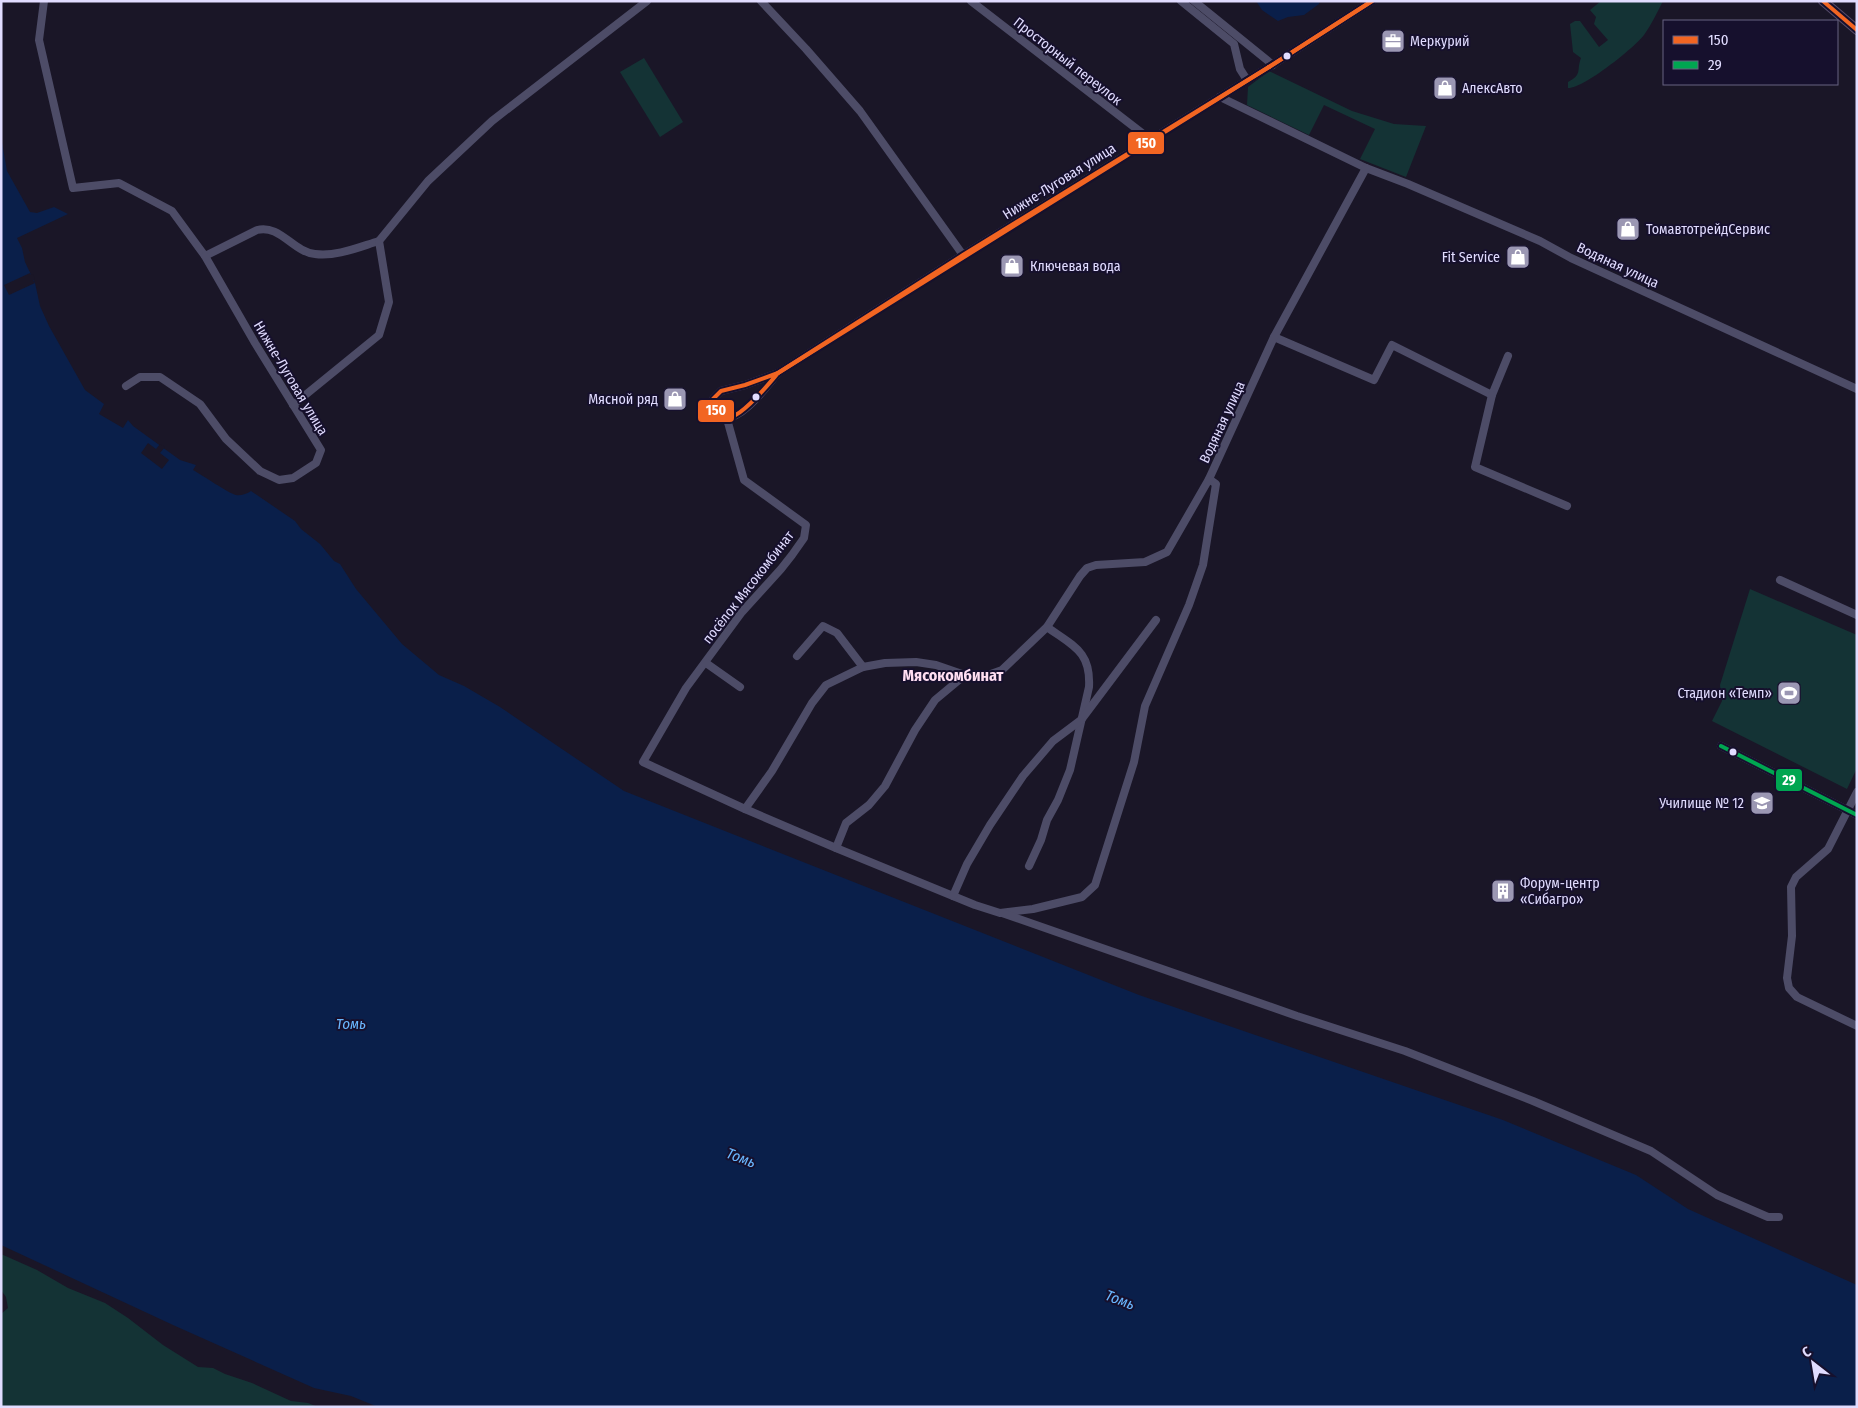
<svg xmlns="http://www.w3.org/2000/svg" width="1858" height="1408" viewBox="0 0 1858 1408" font-family="'Fira Sans Condensed',sans-serif">
  <rect width="100%" height="100%" fill="#1a1627"/>
  <g fill="#143335">
    <path d="M 1601,1 L 1663,1 C 1657,13 1651,25 1644,35 C 1634,48 1583,89 1568,88 L 1568,82 C 1583,74 1576,71 1581,58 L 1573,52 L 1570,24 L 1575,21 L 1580,21 L 1599,47 L 1608,40 L 1594,24 L 1596,17 L 1590,10 Z"/>
    <polygon points="644,58 683,122 660,137 620,72"/>
    <polygon points="1269,71 1352,111 1394,124 1426,126 1406,177 1360,159 1375,129 1324,105 1309,135 1247,105 1248,87"/>
    <polygon points="1750,589 1857,635 1857,768 1847,789 1712,721 1722,701 1720,685"/>
    <polygon points="1,1254 37,1270 68,1288 105,1303 128,1318 163,1345 198,1367 213,1368 225,1374 252,1383 291,1401 308,1403 318,1407 1,1407 1,1314 8,1308 6,1297 1,1290"/>
  </g>
  <g fill="#0a1f4a">
    <polygon points="1256,1 1320,1 1319,4 1304,15 1288,17 1278,21 1262,10"/>
    <path d="M 1,137 L 7,171 L 30,212 L 37,213 L 54,207 L 68,214 L 17,238 L 22,248 L 25,262 L 35,283 L 40,306 L 49,326 L 85,390 L 104,404 L 99,414 L 123,428 L 128,420 L 133,426 L 180,460 L 196,465 L 193,470 C 202,475 228,493 236,495 C 240,496 247,494 251,491 L 295,521 L 301,529 L 320,544 L 334,561 L 340,564 L 356,589 L 402,644 L 439,675 L 464,686 L 500,707 L 624,791 L 1139,995 L 1503,1120 L 1636,1175 L 1688,1209 L 1857,1285 L 1857,1407 L 378,1407 L 351,1396 L 314,1388 L 173,1325 L 1,1245 Z"/>
  </g>
  <g fill="#1a1627">
    <polygon points="30,273 31,275 33,274 35,279 33,280 35,283 9,295 4,285"/>
    <polygon points="148,443 156,449 160,444 165,447 160,453 169,460 162,469 141,453"/>
  </g>
  <g fill="none" stroke-linecap="round" stroke-linejoin="round">
    <g stroke="#4d4c67" stroke-width="8">
      <path d="M 44,1 L 39,40 L 73,188 L 119,183 L 172,211 L 205,256 L 257,230 C 280,224 293,252 315,254 C 336,257 359,247 379,241"/>
      <polyline points="761,1 806,49 860,111 963,255"/>
      <polyline points="971,1 1151,140"/>
      <polyline points="1181,1 1234,44 1240,69 1247,80"/>
      <polyline points="1194,1 1273,65"/>
      <polyline points="1220,97 1366,168 1408,184 1540,241 1571,258 1857,389"/>
      <polyline points="1274,337 1374,380 1392,345 1492,395 1508,356"/>
      <path d="M 778,373 C 766,387 742,421 722,418 L 714,410 L 713,399 L 721,391 L 745,385 L 778,373 L 963,255 L 1269,67 L 1372,1"/>
      <polyline points="126,386 140,377 160,377 200,404 226,439 260,471 279,480 293,478 316,463 321,450 255,343 205,256"/>
      <polyline points="1492,395 1475,467 1567,506"/>
      <polyline points="293,405 379,335 389,302 379,241 428,181 492,121 647,1"/>
      <polyline points="727,419 744,480 806,525 804,538 792,555 781,569 742,612 686,688 643,762 745,809 836,848 975,905 1000,913 1033,909 1082,897 1095,885 1134,762 1145,706 1189,605 1203,565 1216,484 1209,479"/>
      <polyline points="1780,580 1857,615"/>
      <polyline points="797,656 823,626 837,633 863,667"/>
      <polyline points="706,663 740,687"/>
      <polyline points="1721,746 1857,815"/>
      <polyline points="1857,792 1828,849 1796,877 1791,887 1792,936 1787,978 1789,988 1797,997 1857,1026"/>
      <polyline points="745,809 772,771 812,703 826,685 863,667 885,663 916,662 936,665 965,675"/>
      <polyline points="836,848 846,823 869,805 885,786 915,730 935,700 965,675 988,675 1002,670 1047,627 1080,576 1087,568 1096,565 1145,562 1167,552 1209,479 1274,337 1366,168"/>
      <path d="M 1029,866 L 1041,840 L 1047,820 L 1058,800 L 1070,770 L 1089,687 C 1091,651 1073,646 1047,627"/>
      <polyline points="953,896 967,864 990,825 1023,776 1053,741 1081,720 1156,620"/>
      <polyline points="1002,913 1297,1016 1405,1051 1533,1101 1651,1151 1717,1195 1768,1217 1779,1217"/>
    </g>
    <polyline stroke="#574d6b" stroke-width="10" points="1823,1 1857,30"/>
    <g stroke="#16102d" stroke-width="8">
      <g id="bus-1">
        <polyline points="1823,1 1857,30"/>
        <polyline points="1269,67 1372,1"/>
        <polyline points="1269,67 1372,1"/>
        <path d="M 778,373 C 766,387 718,449 713,399 L 721,391 L 745,385 Z"/>
        <polyline points="778,373 963,255 1269,67"/>
        <polyline points="778,373 1269,67"/>
      </g>
    </g>
    <g stroke="#16102d" stroke-width="8">
      <polyline id="bus-2" points="1721,746 1857,815"/>
    </g>
    <use href="#bus-1" stroke="#f26522" stroke-width="4"/>
    <use href="#bus-2" stroke="#00a651" stroke-width="4"/>
  </g>
  <defs>
    <g id="office-square" transform="scale(1.25)"><rect x="-9" y="-9" width="18" height="18" rx="4" fill="#9b97b3" stroke="#16102d"/><path d="M-6-3h4V-5.5h4V-3h4V5H-6ZM-1-4.5V-3h2v-1.5ZM-6 0V1H6V0Z" fill="#fff"/></g>
    <g id="shop-square" transform="scale(1.25)"><rect x="-9" y="-9" width="18" height="18" rx="4" fill="#9b97b3" stroke="#16102d"/><path d="M-5-2.5h2.3a2.7 3.5 0 0 1 5.4 0H5L5.5 6h-11ZM-1.5-2.5h3a1.5 2.3 0 0 0-3 0Z" fill="#fff"/></g>
    <g id="stadium-square" transform="scale(1.25)"><rect x="-9" y="-9" width="18" height="18" rx="4" fill="#9b97b3" stroke="#16102d"/><path d="M0-5a6.5 5 0 1 0 0 10a6.5 5 0 1 0 0-10ZM-3.5-1.8h7v3.6h-7Z" fill="#fff"/></g>
    <g id="university-square" transform="scale(1.25)"><rect x="-9" y="-9" width="18" height="18" rx="4" fill="#9b97b3" stroke="#16102d"/><path d="M0-5L7-2L0 1L-7-2ZM-4 1L0 2.5L4 1V4Q0 6-4 4Z" fill="#fff"/></g>
    <g id="building-square" transform="scale(1.25)"><rect x="-9" y="-9" width="18" height="18" rx="4" fill="#9b97b3" stroke="#16102d"/><path d="M-4-6H4V6H1V3H-1V6H-4ZM-2.5-4.3h1.7v1.8h-1.7ZM.8-4.3h1.7v1.8H.8ZM-2.5-1h1.7V.8h-1.7ZM.8-1h1.7V.8H.8Z" fill="#fff"/></g>
  </defs>
  <g fill-rule="evenodd">
    <use href="#office-square" x="1393" y="41"/>
    <use href="#shop-square" x="1445" y="88"/>
    <use href="#shop-square" x="1628" y="229"/>
    <use href="#shop-square" x="1518" y="257"/>
    <use href="#shop-square" x="1012" y="266"/>
    <use href="#shop-square" x="675" y="399"/>
    <use href="#stadium-square" x="1789" y="693"/>
    <use href="#university-square" x="1762" y="803"/>
    <use href="#building-square" x="1503" y="891"/>
  </g>
  <g fill="#e1dcff" stroke="#16102d" stroke-width="2">
    <circle cx="1287" cy="56" r="4.5"/>
    <circle cx="756" cy="397" r="4.5"/>
    <circle cx="1733" cy="752" r="4.5"/>
  </g>
  <g text-anchor="middle" stroke-width="4" stroke-linejoin="round" paint-order="stroke">
    <g font-size="14" fill="#e1dcff" stroke="#16102d" text-anchor="start">
      <text x="1410" y="46">Меркурий</text>
      <text x="1462" y="93">АлексАвто</text>
      <text x="1646" y="234">ТомавтотрейдСервис</text>
      <text x="1500" y="262" text-anchor="end">Fit Service</text>
      <text x="1030" y="271">Ключевая вода</text>
      <text x="658" y="404" text-anchor="end">Мясной ряд</text>
      <text x="1772" y="698" text-anchor="end">Стадион «Темп»</text>
      <text x="1744" y="808" text-anchor="end">Училище № 12</text>
      <text x="1520" y="888">Форум-центр<tspan x="1520" dy="16">«Сибагро»</tspan></text>
    </g>
    <g font-size="14" fill="#e1dcff" stroke="#16102d">
      <text transform="translate(1068 61) rotate(38)" y="5">Просторный переулок</text>
      <text transform="translate(1059 181) rotate(-32)" y="5">Нижне-Луговая улица</text>
      <text transform="translate(1618 265) rotate(25)" y="5">Водяная улица</text>
      <text transform="translate(291 378) rotate(59)" y="5">Нижне-Луговая улица</text>
      <text transform="translate(1222 422) rotate(-65)" y="5">Водяная улица</text>
      <text transform="translate(748 587) rotate(-52)" y="5">посёлок Мясокомбинат</text>
    </g>
    <g font-size="15" font-style="italic" fill="#6ab7ff" stroke="#16102d">
      <text x="351" y="1029">Томь</text>
      <text transform="translate(741 1158) rotate(21)" y="5">Томь</text>
      <text transform="translate(1120 1300) rotate(21)" y="5">Томь</text>
    </g>
    <g font-size="16" font-weight="bold" fill="#ffdef2" stroke="#16102d">
      <text x="953" y="681">Мясокомбинат</text>
    </g>
  </g>
  <g stroke="#16102d" stroke-width="2">
    <rect x="1127" y="131" width="38" height="24" rx="5" fill="#f26522"/>
    <rect x="697" y="399" width="38" height="24" rx="5" fill="#f26522"/>
    <rect x="1775" y="768" width="28" height="24" rx="5" fill="#00a651"/>
  </g>
  <g font-size="14" text-anchor="middle" font-weight="bold" fill="#fff">
    <text x="1146" y="148">150</text>
    <text x="716" y="415">150</text>
    <text x="1789" y="785">29</text>
  </g>
  <rect width="1858" height="1408" fill="none" stroke="#e1dcff" stroke-width="5"/>
  <rect x="1663" y="20" width="175" height="65" fill="#16102d" stroke="#676281"/>
  <rect x="1673" y="36" width="25" height="8" fill="#f26522" stroke="#676281"/>
  <text x="1708" y="45" font-size="15" fill="#e1dcff">150</text>
  <rect x="1673" y="61" width="25" height="8" fill="#00a651" stroke="#676281"/>
  <text x="1708" y="70" font-size="15" fill="#e1dcff">29</text>
  <g transform="translate(1813 1363) rotate(329)" stroke="#16102d" stroke-width="4" paint-order="stroke">
  <path d="M0-4L9 19L0 12L-9 19Z" fill="#e1dcff"/>
  <text y="-8" font-size="14" font-weight="bold" text-anchor="middle" fill="#e1dcff">С</text>
  </g>
</svg>
